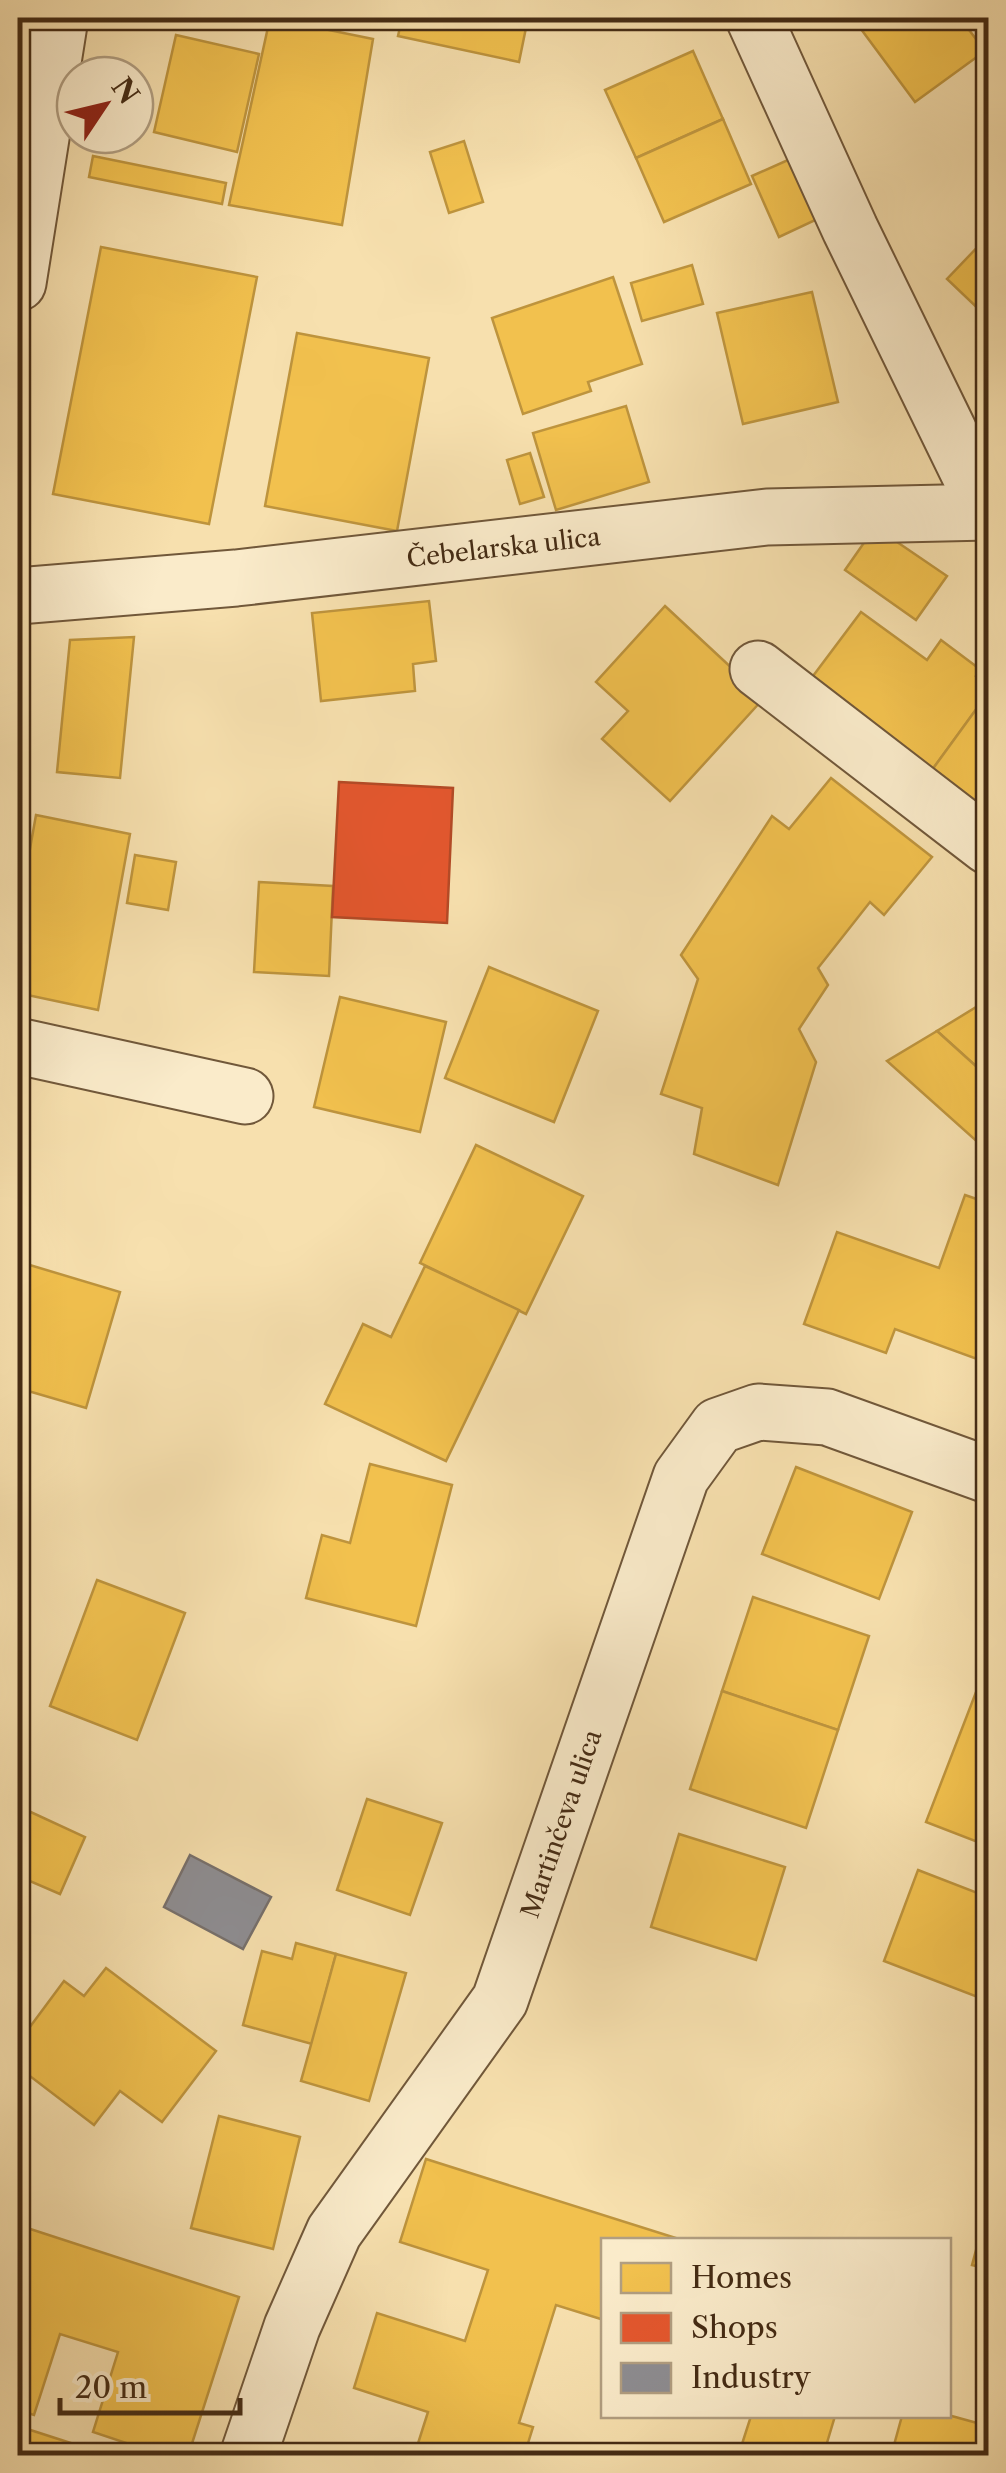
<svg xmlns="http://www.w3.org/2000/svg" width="1006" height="2473" viewBox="0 0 1006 2473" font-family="'Libre Caslon Text',serif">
  <rect width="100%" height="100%" fill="#f7e0ae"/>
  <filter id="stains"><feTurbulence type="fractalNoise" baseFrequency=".002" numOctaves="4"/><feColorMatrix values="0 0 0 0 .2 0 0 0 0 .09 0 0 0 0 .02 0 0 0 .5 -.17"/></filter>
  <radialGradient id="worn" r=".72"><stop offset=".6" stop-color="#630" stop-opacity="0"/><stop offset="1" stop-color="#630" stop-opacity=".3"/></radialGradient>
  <g fill="#f2c14e" stroke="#be943d" stroke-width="2.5">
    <polygon points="270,18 373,39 342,225 229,205"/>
    <polygon points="402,18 528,18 519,62 398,36"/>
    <polygon points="868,18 960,18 985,51 915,102 858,25"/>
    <polygon points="176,35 259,54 237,152 154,132"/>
    <polygon points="693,51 723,119 636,158 605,90"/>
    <polygon points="723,119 751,184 664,222 636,158"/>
    <polygon points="464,141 483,202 449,213 430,152"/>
    <polygon points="93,156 226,183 222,204 89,177"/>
    <polygon points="797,156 824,216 779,237 752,176"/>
    <polygon points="988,236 988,318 947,279"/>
    <polygon points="101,247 257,277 209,524 53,494"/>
    <polygon points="692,265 703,304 642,321 631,283"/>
    <polygon points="613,277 642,364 588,382 591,391 523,414 492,318"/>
    <polygon points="812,292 838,402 743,424 717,313"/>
    <polygon points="297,333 429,358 397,531 265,506"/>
    <polygon points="626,406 649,482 556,510 533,433"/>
    <polygon points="530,453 544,497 520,504 507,460"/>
    <polygon points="875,527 947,576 916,620 845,570"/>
    <polygon points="429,601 436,661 413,664 415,691 321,701 312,613"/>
    <polygon points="665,606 764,698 670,801 602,739 628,711 596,682"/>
    <polygon points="861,612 927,660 941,640 981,670 976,676 988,685 988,693 932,770 810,680"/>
    <polygon points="134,637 120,778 57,772 70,640"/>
    <polygon points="988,693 988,812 932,770"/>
    <polygon points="831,778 932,857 884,915 870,902 818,968 828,985 799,1029 816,1062 778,1185 694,1154 702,1108 661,1094 698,979 681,955 772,816 789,829"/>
    <polygon points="36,815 130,834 98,1010 18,993 18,916"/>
    <polygon points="135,855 176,862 168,910 127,903"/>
    <polygon points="259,882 333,886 329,976 254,972"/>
    <polygon points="489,967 598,1011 554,1122 445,1078"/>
    <polygon points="340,997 446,1022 420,1132 314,1107"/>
    <polygon points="986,1001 988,1004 988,1077 937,1031"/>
    <polygon points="937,1031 988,1077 988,1142 982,1146 887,1061"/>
    <polygon points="476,1145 583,1196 526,1314 420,1263"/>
    <polygon points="965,1195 988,1203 988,1363 895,1329 886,1353 804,1324 837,1232 939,1268"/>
    <polygon points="23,1263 120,1292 86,1408 18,1388 18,1281"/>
    <polygon points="425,1266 519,1310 446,1461 325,1404 363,1324 391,1337"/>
    <polygon points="370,1464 452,1485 416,1626 306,1598 322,1535 350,1543"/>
    <polygon points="796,1467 912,1512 879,1599 762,1554"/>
    <polygon points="97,1580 185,1613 137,1740 50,1706"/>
    <polygon points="753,1597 869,1636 838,1730 722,1691"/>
    <polygon points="988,1661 988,1846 926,1822"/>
    <polygon points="722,1691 838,1730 806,1828 690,1789"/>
    <polygon points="367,1799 442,1823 410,1915 337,1890"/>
    <polygon points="22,1808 85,1837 60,1894 18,1876 18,1818"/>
    <polygon points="679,1834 785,1867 756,1960 651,1927"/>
    <polygon points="918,1870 988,1897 988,2001 884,1961"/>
    <polygon points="296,1943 336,1954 312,2044 243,2025 262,1951 292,1959"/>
    <polygon points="336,1954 406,1973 369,2101 301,2081"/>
    <polygon points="106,1968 216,2051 162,2122 120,2091 94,2125 18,2067 18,2043 64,1981 84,1996"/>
    <polygon points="219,2116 300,2137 273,2249 191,2228"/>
    <polygon points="426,2159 682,2240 604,2240 604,2320 556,2305 519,2423 533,2427 524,2456 414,2456 428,2412 354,2388 377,2313 465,2341 488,2270 400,2242"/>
    <polygon points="988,2205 988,2269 972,2265"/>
    <polygon points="18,2225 239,2297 188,2456 165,2456 93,2432 118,2352 60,2334 34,2415 18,2410"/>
    <polygon points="948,2415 988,2426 988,2456 891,2456 902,2416"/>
    <polygon points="751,2416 835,2416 823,2456 778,2456 742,2444"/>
    <polygon points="18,2426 111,2456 18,2456"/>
  </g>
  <polygon fill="#e4572e" stroke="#b44a26" stroke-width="2.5" points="339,782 453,788 447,923 332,917"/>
  <polygon fill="#8d8d92" stroke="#77706c" stroke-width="2.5" points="190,1855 271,1897 243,1949 164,1907"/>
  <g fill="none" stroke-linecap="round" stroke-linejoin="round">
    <g stroke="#71583a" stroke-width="59">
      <g id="street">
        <polyline points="754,18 850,229 988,512"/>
        <polyline points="18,283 60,18"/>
        <path id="s1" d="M 18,596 L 236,578 L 767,517 L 988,512"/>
        <polyline points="758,669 988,846"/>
        <polyline points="18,1046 245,1096"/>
        <path id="s2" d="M 248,2456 L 292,2327 L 334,2232 L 500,2000 L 681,1477 L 718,1426 L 758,1412 L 827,1417 L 988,1475"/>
      </g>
    </g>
    <use href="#street" stroke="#faebca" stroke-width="55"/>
  </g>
  <g text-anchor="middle" stroke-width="10" stroke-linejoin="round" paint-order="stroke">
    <g font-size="25" fill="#442b14" stroke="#faebca">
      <text dy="9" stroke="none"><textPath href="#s1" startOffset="488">Čebelarska ulica</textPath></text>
      <text dy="9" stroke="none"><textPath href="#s2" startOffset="712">Martinčeva ulica</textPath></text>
    </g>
  </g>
  <rect width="1006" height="2473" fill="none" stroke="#f7e0ae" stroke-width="60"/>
  <rect x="20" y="20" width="966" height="2433" fill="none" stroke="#442b14" stroke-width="5"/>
  <rect x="30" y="30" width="946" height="2413" fill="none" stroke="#442b14" stroke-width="2.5"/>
  <rect x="601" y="2238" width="350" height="180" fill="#faebca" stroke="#b19e81" stroke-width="2.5"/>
  <rect x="621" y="2263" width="50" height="30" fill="#f2c14e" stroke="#b19e81" stroke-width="2.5"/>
  <text x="691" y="2288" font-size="30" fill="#442b14">Homes</text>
  <rect x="621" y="2313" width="50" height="30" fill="#e4572e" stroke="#b19e81" stroke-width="2.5"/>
  <text x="691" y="2338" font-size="30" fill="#442b14">Shops</text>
  <rect x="621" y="2363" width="50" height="30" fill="#8d8d92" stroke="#b19e81" stroke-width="2.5"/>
  <text x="691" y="2388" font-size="30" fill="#442b14">Industry</text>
  <g transform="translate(105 105) rotate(55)"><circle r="48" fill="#faebca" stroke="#b19e81" stroke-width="2.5"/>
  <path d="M0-8L18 38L0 25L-18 38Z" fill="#8f2418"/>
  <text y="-15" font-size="28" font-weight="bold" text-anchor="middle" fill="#442b14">N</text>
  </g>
  <path d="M60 2398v15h180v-15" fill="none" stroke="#442b14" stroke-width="5"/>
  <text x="75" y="2398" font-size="30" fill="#442b14" stroke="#faebca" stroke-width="8" paint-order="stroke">20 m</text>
  <rect width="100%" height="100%" filter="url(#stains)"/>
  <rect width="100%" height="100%" fill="url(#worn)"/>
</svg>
